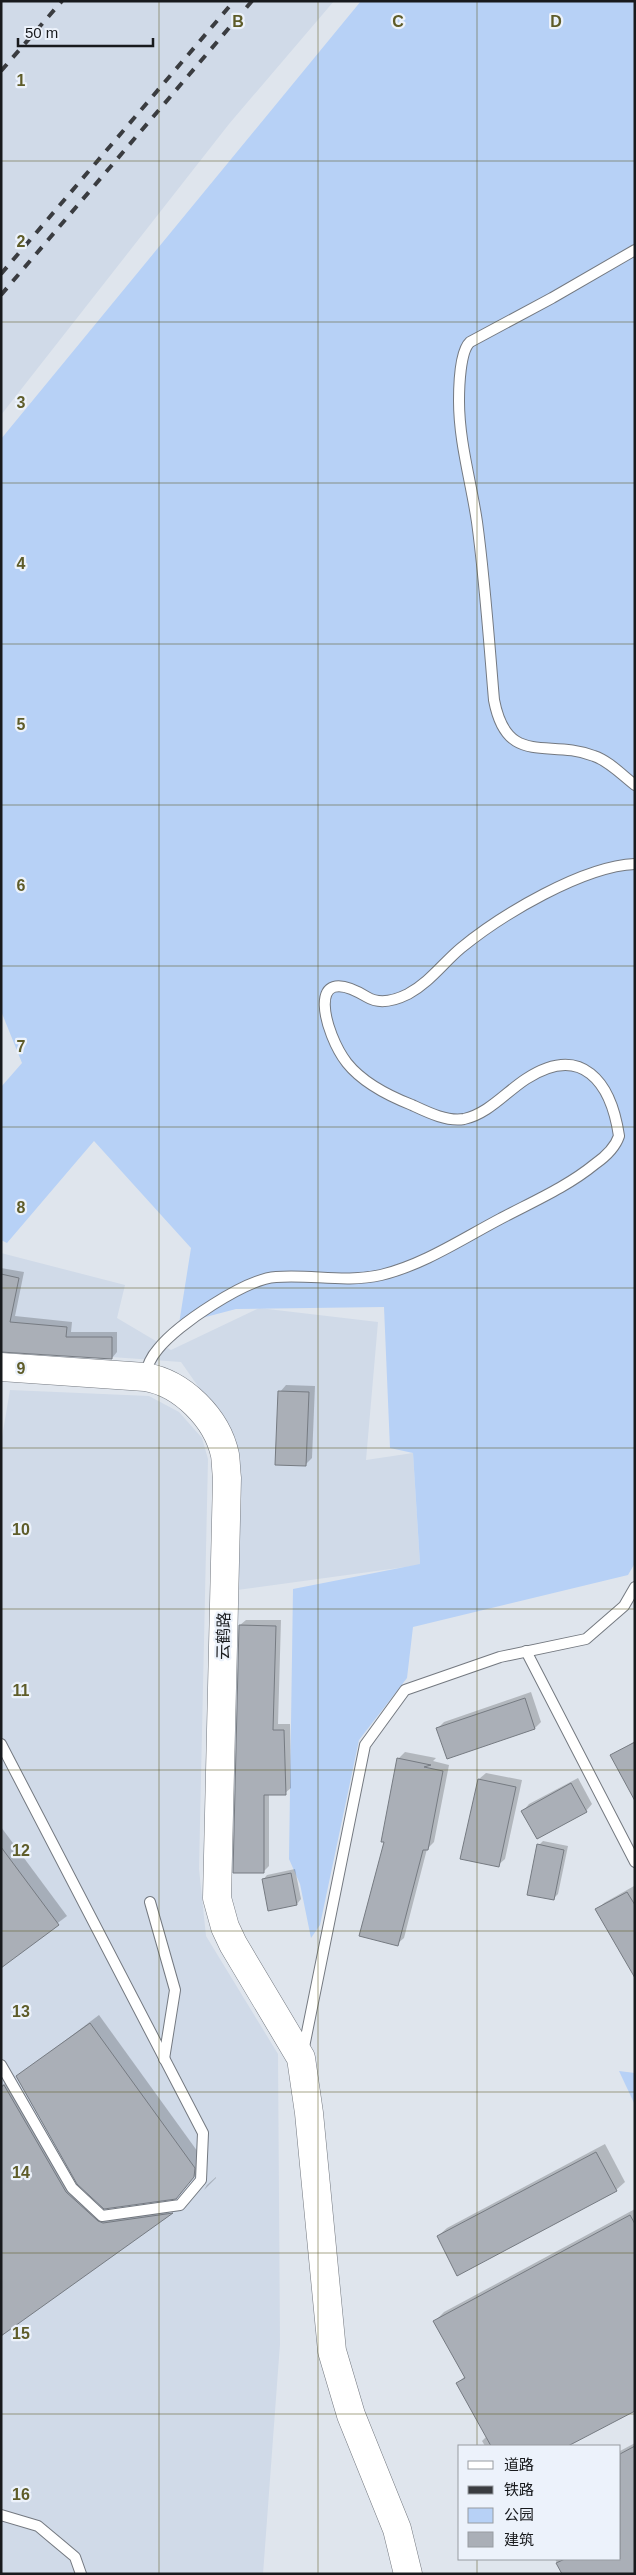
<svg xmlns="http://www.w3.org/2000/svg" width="636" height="2575" viewBox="0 0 636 2575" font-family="Helvetica,'Noto Sans SC',sans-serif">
  <rect width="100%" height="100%" fill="#dfe5ed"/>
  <g fill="#d0dae8">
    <polygon points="1,1 334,1 229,124 1,415"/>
    <polygon points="1,1253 125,1285 117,1318 171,1350 259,1308 378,1322 366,1460 413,1453 420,1565 237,1590 235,1439 181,1362 1,1349"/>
    <polygon points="10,1390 149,1396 179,1412 202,1438 208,1459 199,1869 206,1936 278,2054 280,2344 263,2574 1,2574 1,1443"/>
  </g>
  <g fill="#b7d1f6">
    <polygon points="361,1 635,1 635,1563 628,1575 413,1627 407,1678 359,1740 320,1925 311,1938 300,1884 289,1859 293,1589 420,1564 413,1453 390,1448 384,1307 236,1309 179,1324 191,1248 94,1141 7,1243 1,1240 1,1087 22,1063 1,1011 1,439"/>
    <polygon points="619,2071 635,2073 635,2105"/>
  </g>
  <g fill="#0003">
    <polygon points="1,1268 24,1272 15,1316 72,1322 71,1332 117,1332 117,1352 112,1358 1,1350"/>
    <polygon points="286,1385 315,1386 312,1458 305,1465 280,1392"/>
    <polygon points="246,1620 281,1620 278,1724 290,1724 291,1788 285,1793 269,1794 269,1866 263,1872 240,1625"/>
    <polygon points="531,1692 541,1722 535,1728 438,1728 444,1722"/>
    <polygon points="635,1741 635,1799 612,1756"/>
    <polygon points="405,1752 436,1758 433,1761 449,1765 434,1842 427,1849 404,1938 397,1944 398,1759"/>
    <polygon points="486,1773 522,1780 505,1859 498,1865 462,1858 479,1779"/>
    <polygon points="578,1778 592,1804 586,1811 523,1811 529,1804"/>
    <polygon points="1,1827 67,1916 1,1966"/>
    <polygon points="543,1841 568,1846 558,1894 553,1899 539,1845"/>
    <polygon points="295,1869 301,1899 297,1904 269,1910 263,1880 267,1875"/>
    <polygon points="634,1886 635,1887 635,1972 597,1910 604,1903"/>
    <polygon points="99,2015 203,2159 202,2168 176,2197 17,2077"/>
    <polygon points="13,2077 75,2183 106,2213 179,2205 1,2335 1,2086"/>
    <polygon points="605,2144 625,2182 616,2190 438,2236 447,2228"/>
    <polygon points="216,2177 216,2178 204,2190 207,2185"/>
    <polygon points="635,2209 635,2410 566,2446 485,2446 482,2441 487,2436 458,2383 465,2376 435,2321 444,2312"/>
    <polygon points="635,2443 635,2574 563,2574 555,2559 620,2559 620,2451"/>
  </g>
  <g fill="#aaafb7" stroke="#767b82">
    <polygon points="1,1274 19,1278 10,1322 67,1327 66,1337 112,1337 112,1359 1,1352"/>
    <polygon points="278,1391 309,1392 306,1466 275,1465"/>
    <polygon points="239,1625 276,1626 273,1730 284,1730 286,1795 264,1795 264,1873 233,1873"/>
    <polygon points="525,1698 535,1729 447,1759 436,1728"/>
    <polygon points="635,1742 635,1801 610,1755"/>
    <polygon points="397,1758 431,1765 424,1767 443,1771 428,1850 423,1850 398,1946 359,1936 384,1842 381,1842"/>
    <polygon points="478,1779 516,1787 499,1867 460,1859"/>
    <polygon points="571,1783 587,1812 537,1839 521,1811"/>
    <polygon points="537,1844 564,1850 554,1900 527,1895"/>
    <polygon points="1,1847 59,1925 1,1968"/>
    <polygon points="291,1873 297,1905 268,1911 262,1879"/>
    <polygon points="627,1892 635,1905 635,1978 595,1909"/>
    <polygon points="90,2023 195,2168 194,2177 176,2199 104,2209 77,2184 16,2076"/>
    <polygon points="4,2085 66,2192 98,2221 103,2223 173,2213 1,2336 1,2087"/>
    <polygon points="596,2152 617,2191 457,2276 437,2236"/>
    <polygon points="630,2215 635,2224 635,2411 568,2446 491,2446 456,2383 465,2378 433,2321"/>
    <polygon points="635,2446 635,2574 562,2574 556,2563 565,2559 620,2559 620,2454"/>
  </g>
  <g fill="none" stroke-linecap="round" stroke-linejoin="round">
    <g stroke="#747980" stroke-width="12">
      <g id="lane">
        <path d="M 635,250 L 552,298 L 470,342 C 460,351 459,387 459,401 C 459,442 471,481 477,522 C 485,581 489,641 494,700 C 507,768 548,738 594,756 C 609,761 622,775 635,785"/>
        <path d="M 145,1376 C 147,1366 151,1357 158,1349 C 177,1325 245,1279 276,1277 C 311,1274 345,1283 381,1275 C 423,1265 462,1239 500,1219 C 532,1202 567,1187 595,1164 C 605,1157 615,1148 619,1136 C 611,1082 582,1043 526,1079 C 506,1092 488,1114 464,1119 C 447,1122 427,1112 412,1105 C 389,1096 363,1083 347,1063 C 325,1035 303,958 367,997 C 380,1005 396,1000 408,994 C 430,982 443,963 461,948 C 501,915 583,866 635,864"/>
        <polyline points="526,1651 635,1862"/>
        <polyline points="1,1744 203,2133 201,2180 180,2205 102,2216 72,2188 1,2065"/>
        <polyline points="150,1902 175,1990 164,2059"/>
        <polyline points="303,2052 365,1745 405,1690 500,1657 586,1639 624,1606 635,1587"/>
        <polyline points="1,2515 38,2526 75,2557 81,2574"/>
      </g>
    </g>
    <g stroke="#747980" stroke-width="29">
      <path id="secondary" d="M 1,1367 L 145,1377 C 182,1383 217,1418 225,1455 C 226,1462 226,1470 227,1478 L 217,1898 L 225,1927 L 233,1944 L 301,2058 L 309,2113 L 332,2351 L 351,2415 L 397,2529 L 408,2574"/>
    </g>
    <use href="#lane" stroke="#fff" stroke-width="10"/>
    <use href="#secondary" stroke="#fff" stroke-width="28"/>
    <g stroke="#3a3c40" stroke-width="4" stroke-dasharray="9 9" stroke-linecap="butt">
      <polyline points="1,71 62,1"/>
      <polyline points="1,274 234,1"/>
      <polyline points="1,295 252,1"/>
    </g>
  </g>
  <path fill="none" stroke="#5e5c29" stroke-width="1" stroke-opacity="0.55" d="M 159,1 L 159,2574M 318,1 L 318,2574M 477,1 L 477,2446M 1,161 L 635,161M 1,322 L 635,322M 1,483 L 635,483M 1,644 L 635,644M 1,805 L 635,805M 1,966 L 635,966M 1,1127 L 635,1127M 1,1288 L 635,1288M 1,1448 L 635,1448M 1,1609 L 635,1609M 1,1770 L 635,1770M 1,1931 L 635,1931M 1,2092 L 635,2092M 1,2253 L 635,2253M 1,2414 L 635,2414M 477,2559 L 477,2574"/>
  <g text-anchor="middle" stroke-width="4.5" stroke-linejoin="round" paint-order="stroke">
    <g font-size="16" fill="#181a1d" stroke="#ecf2fb">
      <text transform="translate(223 1636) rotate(-89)" y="6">云鹤路</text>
    </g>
  </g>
  <g font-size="16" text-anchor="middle" font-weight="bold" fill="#5e5c29" stroke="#ecf2fb" stroke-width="4.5" stroke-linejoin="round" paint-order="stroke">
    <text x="238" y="27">B</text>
    <text x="398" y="27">C</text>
    <text x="556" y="27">D</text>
    <text x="21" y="86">1</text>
    <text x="21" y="247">2</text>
    <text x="21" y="408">3</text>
    <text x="21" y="569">4</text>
    <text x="21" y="730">5</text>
    <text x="21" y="891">6</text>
    <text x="21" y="1052">7</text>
    <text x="21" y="1213">8</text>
    <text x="21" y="1374">9</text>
    <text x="21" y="1535">10</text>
    <text x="21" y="1696">11</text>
    <text x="21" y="1856">12</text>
    <text x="21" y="2017">13</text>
    <text x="21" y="2178">14</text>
    <text x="21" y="2339">15</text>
    <text x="21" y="2500">16</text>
  </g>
  <rect width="636" height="2575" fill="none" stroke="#181a1d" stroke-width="5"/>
  <rect x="458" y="2445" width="162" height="115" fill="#ecf2fb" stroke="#979ca2"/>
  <rect x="468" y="2461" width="25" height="8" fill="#ffffff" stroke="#979ca2"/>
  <text x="504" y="2470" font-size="15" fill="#181a1d">道路</text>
  <rect x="468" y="2486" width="25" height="8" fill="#3a3c40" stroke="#979ca2"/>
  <text x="504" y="2495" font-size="15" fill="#181a1d">铁路</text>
  <rect x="468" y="2508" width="25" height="15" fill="#b7d1f6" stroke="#979ca2"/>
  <text x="504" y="2520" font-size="15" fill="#181a1d">公园</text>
  <rect x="468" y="2532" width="25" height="15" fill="#aaafb7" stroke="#979ca2"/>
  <text x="504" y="2545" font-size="15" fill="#181a1d">建筑</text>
  <path d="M18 38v8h135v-8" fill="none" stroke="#181a1d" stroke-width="2.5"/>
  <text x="25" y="38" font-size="15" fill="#181a1d" stroke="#ecf2fb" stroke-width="4" paint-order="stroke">50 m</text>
</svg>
